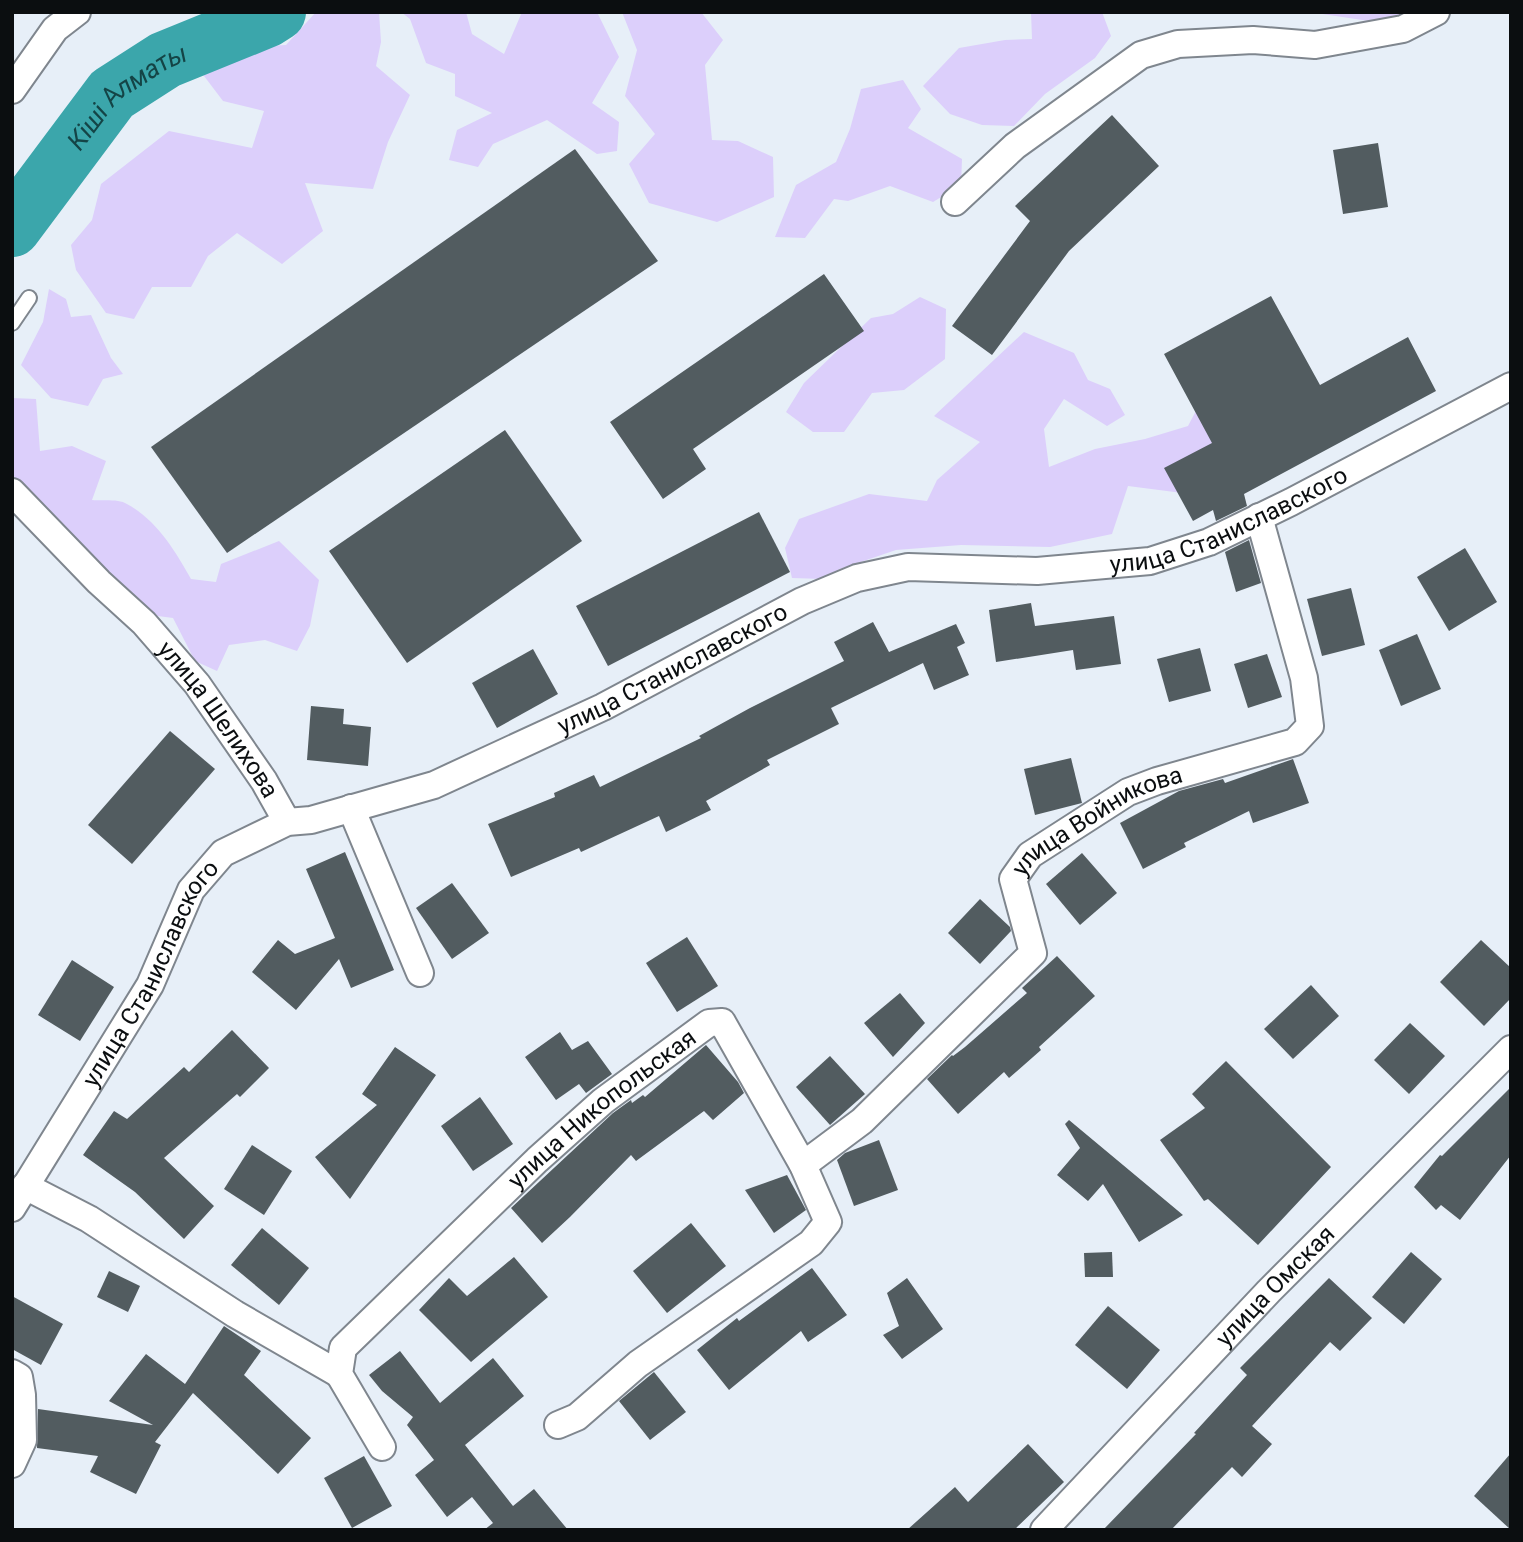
<svg xmlns="http://www.w3.org/2000/svg" width="1523" height="1542" viewBox="0 0 1523 1542" font-family="Roboto,sans-serif">
  <rect width="100%" height="100%" fill="#e7eff8"/>
  <g fill="#dccffb">
    <polygon points="316,12 379,12 381,42 376,66 410,95 388,142 373,189 305,183 323,231 282,264 237,233 208,256 191,287 152,287 134,319 106,313 76,270 71,245 92,220 101,184 169,131 252,148 264,111 223,101 201,72 227,48 286,45"/>
    <polygon points="401,12 466,12 472,34 504,54 522,12 597,12 619,57 592,103 619,122 617,151 597,154 547,120 493,144 478,167 449,160 457,130 492,113 455,96 455,74 426,63 410,19"/>
    <polygon points="622,12 701,12 723,40 705,65 712,140 738,141 773,157 774,197 717,222 649,203 629,164 655,134 625,96 637,50"/>
    <polygon points="1031,12 1102,12 1111,36 1095,58 1045,94 1014,126 982,125 950,114 923,86 959,48 1005,40 1032,39"/>
    <polygon points="1309,12 1412,12 1389,24"/>
    <polygon points="903,80 921,109 908,128 962,159 961,185 933,202 890,186 848,201 834,199 805,238 775,237 796,185 836,162 850,129 861,89"/>
    <polygon points="49,289 66,299 71,317 91,315 111,358 123,374 103,379 88,406 51,398 21,365 43,322"/>
    <polygon points="920,297 946,309 945,359 904,390 872,393 844,432 813,432 786,412 804,383 871,318 893,314"/>
    <polygon points="1024,332 1074,353 1088,380 1110,389 1125,415 1107,426 1064,399 1044,429 1049,467 1095,449 1145,439 1188,426 1198,407 1288,364 1190,494 1128,486 1112,534 1050,547 961,545 896,550 840,569 823,579 792,578 785,548 799,519 869,494 927,501 937,480 980,442 934,416"/>
    <path d="M 12,398 L 36,399 L 40,451 L 72,446 L 106,461 L 92,500 C 102,501 117,499 125,503 C 155,518 175,550 191,579 L 216,582 L 221,564 L 279,541 L 319,580 L 310,626 L 297,651 L 265,640 L 229,645 L 217,671 L 195,661 L 173,618 L 120,611 L 57,547 L 12,473 Z"/>
  </g>
  <g fill="none" stroke-linecap="round" stroke-linejoin="round">
    <path stroke="#3ba6ab" stroke-width="58" id="s1" d="M 12,228 L 112,94 L 165,60 L 266,19 L 277,12"/>
  </g>
  <g fill="#525c60">
    <polygon points="1112,115 1159,166 1069,251 992,355 952,326 1030,221 1015,206"/>
    <polygon points="1378,143 1388,207 1343,214 1333,150"/>
    <polygon points="575,149 658,261 227,553 151,447"/>
    <polygon points="824,274 864,331 693,449 706,469 663,499 610,422"/>
    <polygon points="1271,296 1320,385 1408,337 1436,391 1244,494 1247,506 1216,521 1213,510 1193,521 1164,468 1212,443 1164,354"/>
    <polygon points="505,430 582,541 407,663 329,551"/>
    <polygon points="759,512 790,572 608,666 576,606"/>
    <polygon points="1249,540 1261,583 1236,592 1225,552"/>
    <polygon points="1465,548 1497,602 1449,631 1417,577"/>
    <polygon points="1351,588 1365,645 1322,656 1307,599"/>
    <polygon points="1031,603 1035,626 1114,616 1121,664 1076,670 1073,650 996,662 989,610"/>
    <polygon points="873,622 889,652 956,624 965,643 957,647 969,675 934,690 923,663 831,708 839,724 767,760 770,765 706,801 711,810 666,832 659,816 581,852 579,848 511,877 488,824 555,797 554,793 594,775 600,787 701,738 699,736 750,708 844,661 834,642"/>
    <polygon points="1417,634 1441,689 1401,706 1379,650"/>
    <polygon points="1200,648 1211,691 1169,702 1157,659"/>
    <polygon points="533,649 558,694 497,728 472,683"/>
    <polygon points="1267,654 1282,697 1248,708 1234,664"/>
    <polygon points="311,706 344,709 343,724 371,727 368,766 307,760"/>
    <polygon points="170,731 215,769 132,864 88,825"/>
    <polygon points="1071,758 1082,803 1035,815 1024,769"/>
    <polygon points="1293,759 1309,803 1253,823 1249,811 1184,843 1186,847 1143,869 1120,823 1179,791 1223,779 1225,783"/>
    <polygon points="345,852 394,970 351,988 339,959 296,1010 252,972 278,940 295,954 335,938 306,869"/>
    <polygon points="1082,853 1117,893 1080,925 1046,884"/>
    <polygon points="452,883 489,933 452,959 416,908"/>
    <polygon points="980,899 1010,927 1011,931 980,964 948,933"/>
    <polygon points="687,937 718,986 677,1012 646,963"/>
    <polygon points="1481,940 1511,968 1511,998 1484,1026 1440,982"/>
    <polygon points="1057,956 1095,996 1039,1047 1041,1050 1009,1078 1004,1072 958,1114 927,1079 952,1055 953,1056 965,1047 1027,993 1022,988"/>
    <polygon points="72,960 114,987 80,1041 38,1015"/>
    <polygon points="1311,985 1339,1016 1293,1059 1264,1029"/>
    <polygon points="900,993 925,1023 893,1057 864,1023"/>
    <polygon points="1410,1023 1445,1056 1409,1094 1374,1060"/>
    <polygon points="232,1030 269,1068 240,1097 237,1094 164,1158 214,1206 184,1239 135,1192 83,1155 114,1111 127,1119 184,1067 189,1072"/>
    <polygon points="560,1032 572,1050 588,1041 612,1074 586,1093 579,1084 556,1100 525,1057"/>
    <polygon points="706,1045 738,1082 744,1093 713,1120 704,1111 636,1161 631,1155 570,1217 542,1243 511,1208 613,1113 631,1100 632,1103 643,1095 645,1097"/>
    <polygon points="395,1047 436,1075 350,1199 315,1157 377,1105 362,1094"/>
    <polygon points="830,1056 865,1094 830,1125 796,1087"/>
    <polygon points="1226,1061 1331,1167 1258,1245 1208,1199 1204,1201 1160,1140 1205,1108 1192,1094"/>
    <polygon points="1511,1087 1511,1155 1460,1220 1441,1205 1436,1210 1414,1187 1440,1155 1442,1156"/>
    <polygon points="480,1097 513,1144 473,1171 441,1126"/>
    <polygon points="1069,1120 1183,1215 1139,1242 1103,1184 1088,1201 1057,1175 1080,1148 1065,1124"/>
    <polygon points="879,1140 898,1190 854,1206 837,1160 845,1153"/>
    <polygon points="252,1145 292,1171 264,1215 224,1189"/>
    <polygon points="787,1175 806,1210 774,1233 745,1190"/>
    <polygon points="691,1223 726,1266 667,1313 633,1271"/>
    <polygon points="262,1228 309,1268 279,1305 231,1265"/>
    <polygon points="1112,1252 1113,1277 1085,1277 1084,1253"/>
    <polygon points="1411,1252 1442,1279 1404,1324 1372,1297"/>
    <polygon points="514,1257 548,1297 471,1362 419,1310 449,1278 467,1296"/>
    <polygon points="812,1268 847,1315 808,1342 801,1331 729,1390 697,1350 737,1318 739,1321"/>
    <polygon points="109,1271 140,1286 128,1312 97,1297"/>
    <polygon points="907,1278 943,1329 902,1359 883,1335 899,1326 887,1293"/>
    <polygon points="1329,1278 1372,1318 1340,1351 1330,1342 1252,1426 1272,1444 1242,1477 1232,1467 1171,1530 1103,1530 1196,1434 1194,1433 1247,1375 1240,1368"/>
    <polygon points="12,1296 63,1324 41,1365 12,1349"/>
    <polygon points="1108,1306 1160,1350 1127,1389 1075,1345"/>
    <polygon points="224,1326 261,1351 244,1375 311,1438 278,1474 193,1393 155,1442 161,1445 136,1494 90,1472 98,1456 37,1448 38,1409 153,1425 109,1401 146,1354 185,1384"/>
    <polygon points="400,1351 440,1403 493,1358 524,1396 465,1445 513,1506 534,1489 568,1530 484,1530 493,1523 472,1497 447,1517 415,1475 434,1460 407,1425 413,1417 382,1391 369,1375"/>
    <polygon points="654,1372 686,1412 650,1440 619,1401"/>
    <polygon points="1028,1444 1064,1482 1014,1530 907,1530 955,1487 968,1502"/>
    <polygon points="1511,1453 1511,1530 1474,1496"/>
    <polygon points="364,1456 392,1506 352,1528 324,1478"/>
  </g>
  <g fill="none" stroke-linecap="round" stroke-linejoin="round">
    <g stroke="#7f868e" stroke-width="18">
      <polyline id="service" points="12,323 29,298"/>
    </g>
    <g stroke="#7f868e" stroke-width="30">
      <g id="minor">
        <polyline points="12,90 55,29 77,12"/>
        <polyline points="955,202 1015,146 1141,55 1178,44 1253,40 1315,45 1403,29 1436,12"/>
        <path id="s2" d="M 12,492 L 99,582 L 144,623 L 197,684 L 264,781 L 287,822"/>
        <polyline points="351,808 420,973"/>
        <path id="s3" d="M 803,1165 L 862,1121 L 1033,953 L 1013,879 L 1030,855 L 1128,792 L 1157,781 L 1295,742 L 1310,726 L 1304,678 L 1259,517"/>
        <polyline points="25,1186 89,1219 235,1314 339,1374"/>
        <path id="s4" d="M 12,1208 L 150,985 L 191,890 L 223,853 L 287,822 L 311,820 L 434,785 L 603,707 L 802,601 L 857,578 L 908,567 L 1037,571 L 1150,561 L 1209,542 L 1291,502 L 1511,386"/>
        <polyline points="12,1373 19,1377 22,1395 23,1440 12,1464"/>
        <path id="s5" d="M 382,1447 L 339,1374 L 343,1348 L 537,1160 L 603,1101 L 709,1023 L 722,1022 L 803,1165 L 828,1222 L 811,1243 L 638,1364 L 577,1417 L 558,1425"/>
        <path id="s6" d="M 1044,1530 L 1269,1291 L 1511,1049"/>
      </g>
    </g>
    <use href="#service" stroke="#fff" stroke-width="14"/>
    <use href="#minor" stroke="#fff" stroke-width="26"/>
  </g>
  <g text-anchor="middle" stroke-width="7" stroke-linejoin="round" paint-order="stroke">
    <g font-size="24" fill="#0b0e10" stroke="#fff">
      <text dy="8" stroke="none"><textPath href="#s4" startOffset="1491">улица Станиславского</textPath></text>
      <text dy="8" stroke="none"><textPath href="#s4" startOffset="903">улица Станиславского</textPath></text>
      <text dy="8" stroke="none"><textPath href="#s2" startOffset="308">улица Шелихова</textPath></text>
      <text dy="8" stroke="none"><textPath href="#s3" startOffset="495">улица Войникова</textPath></text>
      <text dy="8" stroke="none"><textPath href="#s4" startOffset="273">улица Станиславского</textPath></text>
      <text dy="8" stroke="none"><textPath href="#s5" startOffset="464">улица Никопольская</textPath></text>
      <text dy="8" stroke="none"><textPath href="#s6" startOffset="336">улица Омская</textPath></text>
    </g>
    <g font-size="26" font-style="italic" fill="#144446" stroke="#fff">
      <text dy="9" stroke="none"><textPath href="#s1" startOffset="177">Кіші Алматы</textPath></text>
    </g>
  </g>
  <rect width="1523" height="1542" fill="none" stroke="#0b0e10" stroke-width="28"/>
</svg>
